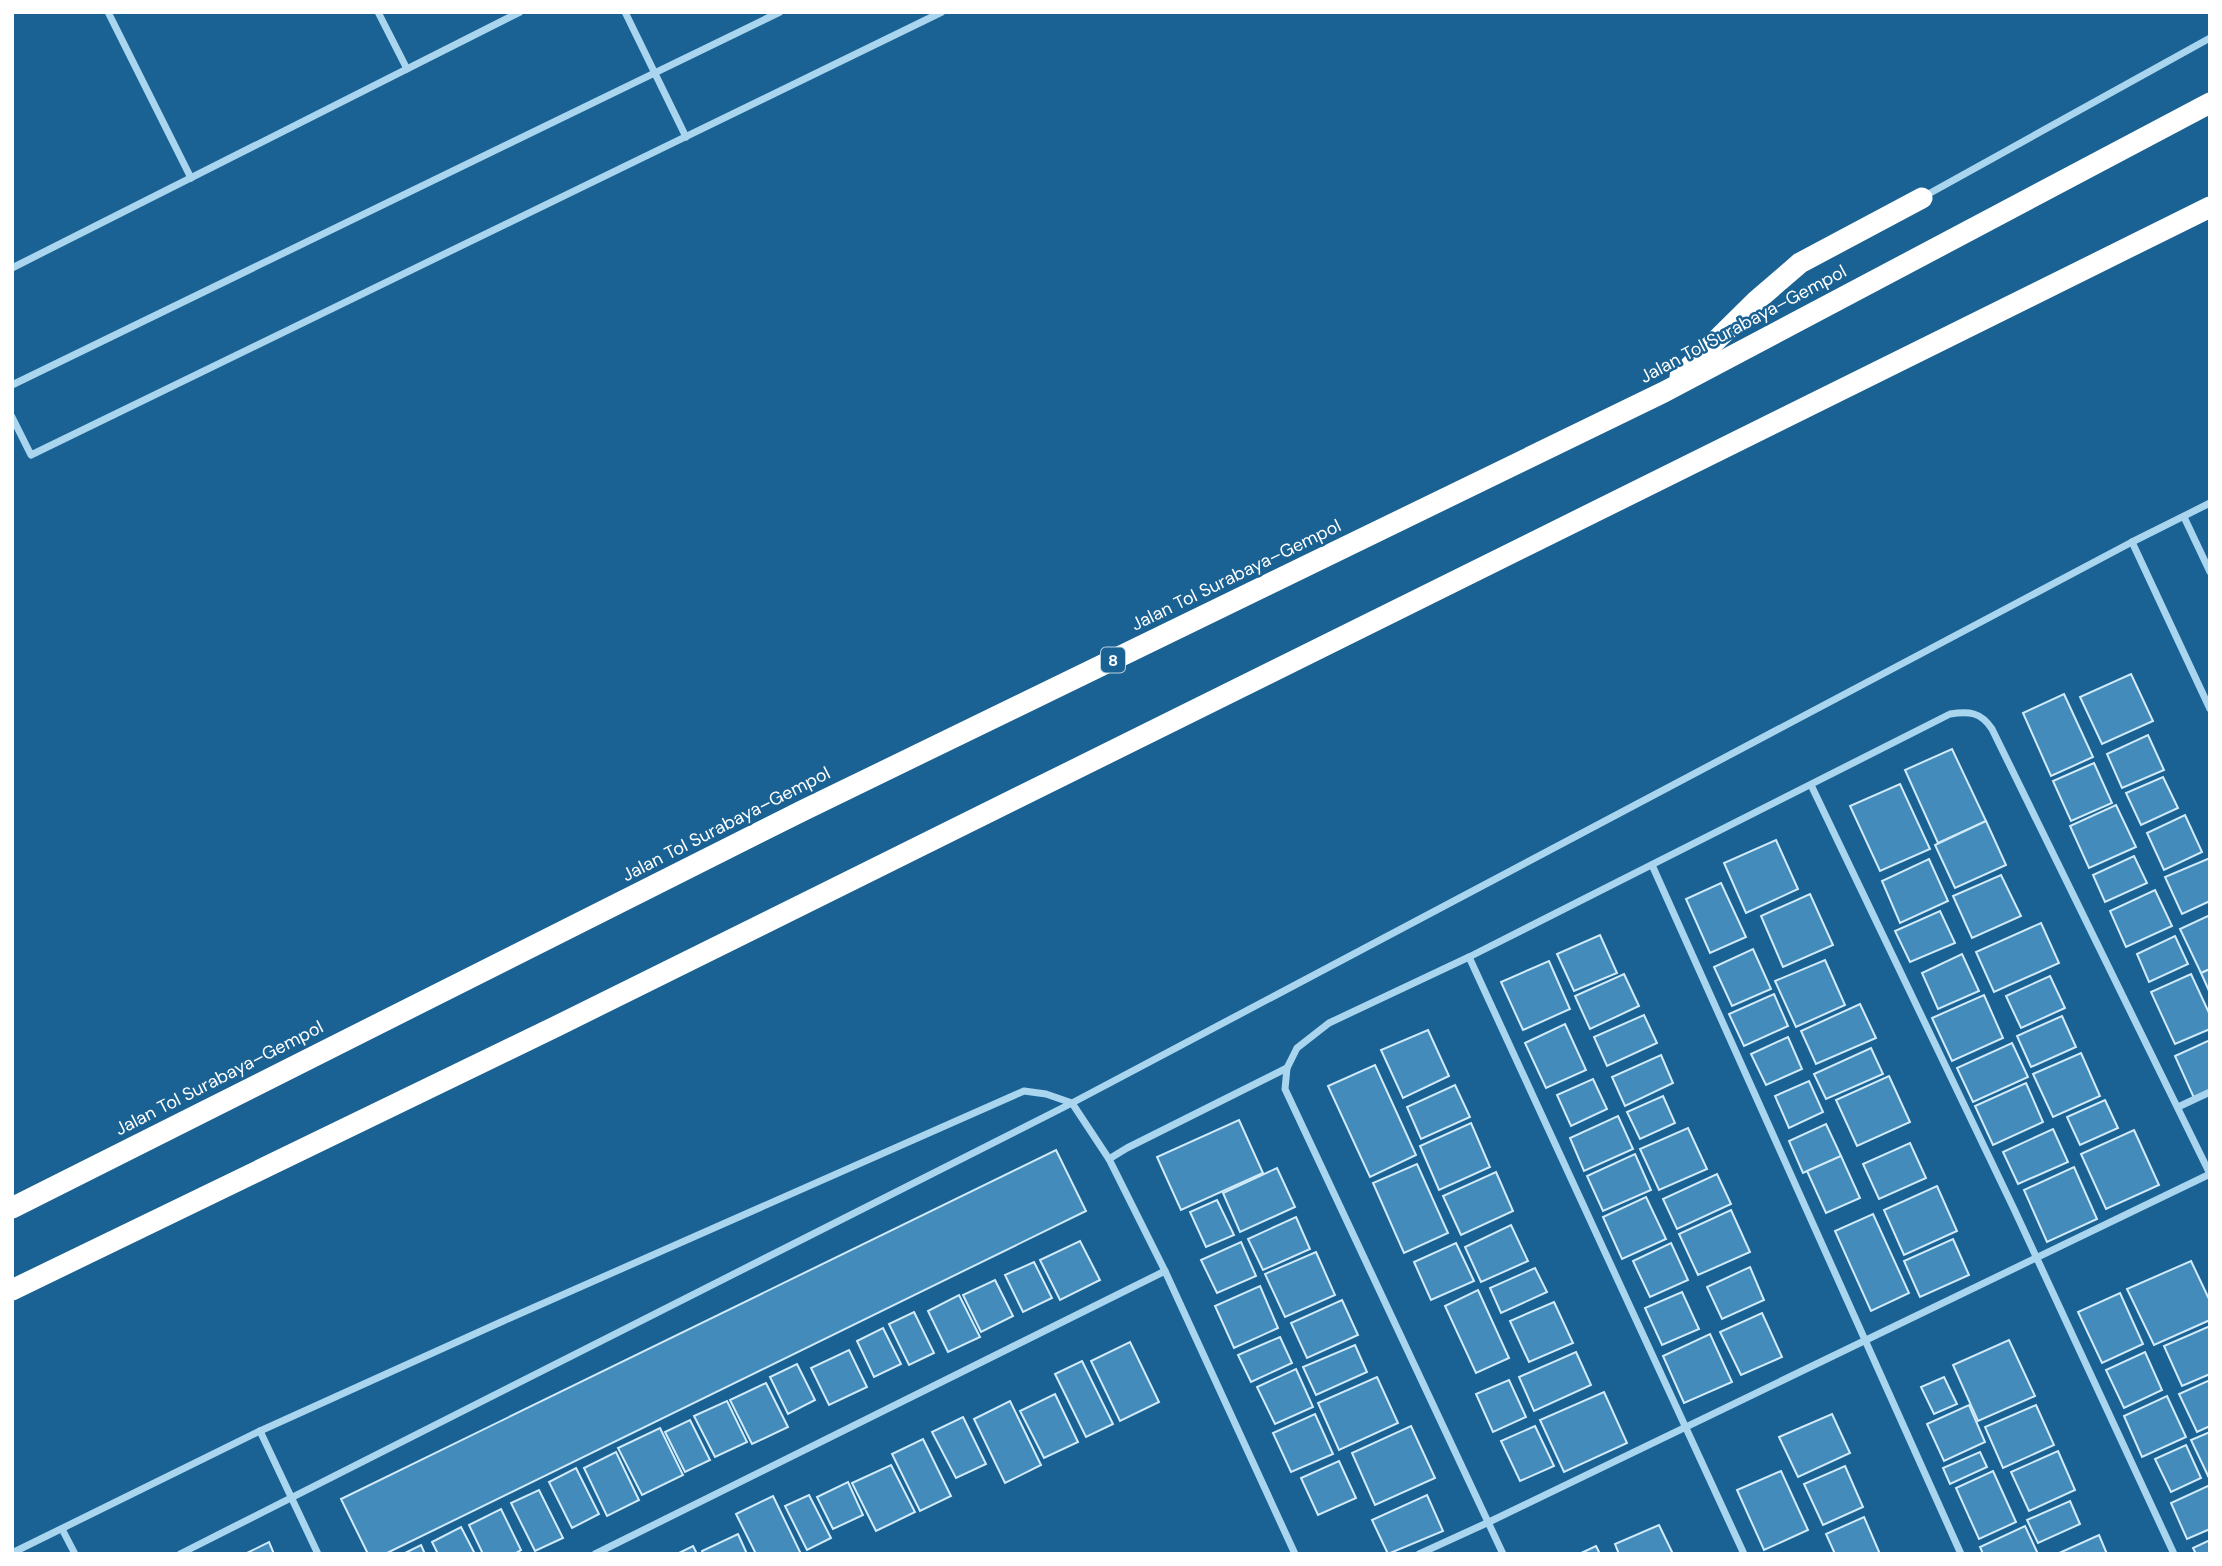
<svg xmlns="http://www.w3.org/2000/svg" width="2222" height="1566" viewBox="0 0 2222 1566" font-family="'DM Sans',sans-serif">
  <rect width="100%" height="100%" fill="#1a6293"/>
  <g fill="#438bba" stroke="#d1ebfb" stroke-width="2">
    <polygon points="2131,674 2153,721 2102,744 2080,697"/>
    <polygon points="2064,694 2093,757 2051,776 2023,713"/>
    <polygon points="2148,735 2164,770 2122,788 2107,754"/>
    <polygon points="1952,749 1986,821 1938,843 1905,770"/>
    <polygon points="2094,763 2112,803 2071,821 2053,781"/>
    <polygon points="2163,777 2178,808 2141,825 2126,793"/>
    <polygon points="1900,784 1930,849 1880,871 1850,806"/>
    <polygon points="2116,805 2136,847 2089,868 2070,826"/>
    <polygon points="2185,815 2202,852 2164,870 2147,833"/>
    <polygon points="1986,821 2006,865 1955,888 1935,845"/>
    <polygon points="1776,840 1798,889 1746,913 1724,863"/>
    <polygon points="2134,856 2147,883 2105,902 2093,875"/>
    <polygon points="2210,858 2210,901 2182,914 2165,877"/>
    <polygon points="1929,859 1948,901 1900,923 1882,881"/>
    <polygon points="2001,875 2021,916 1972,938 1953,896"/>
    <polygon points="1721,883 1746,937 1710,953 1686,899"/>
    <polygon points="2155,890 2172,926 2126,947 2110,911"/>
    <polygon points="1810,894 1833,945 1783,967 1761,916"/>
    <polygon points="1940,911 1955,943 1910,962 1895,931"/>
    <polygon points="2210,915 2210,969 2201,973 2180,929"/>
    <polygon points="2041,923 2059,963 1994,992 1976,952"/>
    <polygon points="1600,935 1617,973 1574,991 1557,954"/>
    <polygon points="2175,936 2188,964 2149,982 2137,954"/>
    <polygon points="1753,949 1771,989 1732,1006 1714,967"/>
    <polygon points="1962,954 1979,991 1938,1009 1922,973"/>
    <polygon points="1825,960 1845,1005 1796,1027 1775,981"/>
    <polygon points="1549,961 1570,1009 1523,1030 1501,982"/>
    <polygon points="2210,969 2210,993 2201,973"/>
    <polygon points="1624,974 1639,1006 1590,1029 1575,996"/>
    <polygon points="2191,974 2210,1015 2210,1029 2175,1044 2151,992"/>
    <polygon points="2050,976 2065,1008 2021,1028 2006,996"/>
    <polygon points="1774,994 1788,1026 1744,1046 1729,1014"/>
    <polygon points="1984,995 2003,1038 1952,1061 1932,1018"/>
    <polygon points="1860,1004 1876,1038 1816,1064 1801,1031"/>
    <polygon points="1644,1015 1657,1043 1607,1066 1594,1037"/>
    <polygon points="2062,1016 2076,1047 2031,1067 2017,1036"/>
    <polygon points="1565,1024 1586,1070 1546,1088 1525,1043"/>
    <polygon points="1428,1030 1449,1076 1403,1098 1381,1050"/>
    <polygon points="1788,1037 1802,1069 1766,1085 1751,1054"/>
    <polygon points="2210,1040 2210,1091 2194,1098 2175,1056"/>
    <polygon points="2012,1043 2028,1077 1973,1102 1957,1068"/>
    <polygon points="1871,1048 1883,1074 1826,1099 1814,1074"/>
    <polygon points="2081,1053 2100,1096 2053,1117 2033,1074"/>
    <polygon points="1661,1055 1673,1083 1625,1106 1612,1077"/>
    <polygon points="1375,1065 1416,1155 1370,1177 1328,1086"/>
    <polygon points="1889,1076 1910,1122 1857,1146 1836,1100"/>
    <polygon points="1593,1079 1607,1109 1571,1126 1557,1095"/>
    <polygon points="1809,1081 1823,1112 1789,1128 1775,1096"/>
    <polygon points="2026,1083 2043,1122 1993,1145 1975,1106"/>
    <polygon points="1455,1085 1470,1117 1421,1139 1407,1107"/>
    <polygon points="1663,1096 1675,1123 1640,1139 1627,1112"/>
    <polygon points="2105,1100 2118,1128 2080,1145 2067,1117"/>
    <polygon points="1618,1116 1633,1149 1584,1171 1570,1138"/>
    <polygon points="1239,1120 1263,1173 1181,1210 1157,1157"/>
    <polygon points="1471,1123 1490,1167 1439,1190 1420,1146"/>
    <polygon points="1826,1124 1841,1156 1803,1173 1789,1141"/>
    <polygon points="1688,1128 1707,1169 1659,1190 1640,1149"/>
    <polygon points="2053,1129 2068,1162 2018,1184 2003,1152"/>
    <polygon points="2134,1130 2159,1185 2106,1209 2081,1154"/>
    <polygon points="1910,1143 1926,1178 1879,1199 1863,1164"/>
    <polygon points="1056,1150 1086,1211 385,1554 368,1554 341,1499"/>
    <polygon points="1635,1154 1651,1190 1603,1211 1587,1176"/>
    <polygon points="1841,1156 1860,1198 1826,1213 1807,1171"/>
    <polygon points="1417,1164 1448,1233 1404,1253 1373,1183"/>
    <polygon points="2074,1167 2097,1219 2047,1242 2024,1190"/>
    <polygon points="1277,1168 1295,1207 1240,1232 1223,1193"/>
    <polygon points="1496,1172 1513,1211 1461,1235 1443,1196"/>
    <polygon points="1717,1174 1731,1204 1677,1229 1663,1199"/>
    <polygon points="1937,1186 1957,1231 1904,1255 1884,1210"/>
    <polygon points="1646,1197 1666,1239 1622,1259 1603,1217"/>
    <polygon points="1217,1200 1234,1235 1206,1247 1190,1212"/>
    <polygon points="1731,1210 1750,1252 1698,1275 1679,1234"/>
    <polygon points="1873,1214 1909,1293 1871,1311 1835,1231"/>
    <polygon points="1296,1217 1310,1249 1263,1270 1248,1239"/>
    <polygon points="1511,1225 1528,1261 1481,1282 1465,1247"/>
    <polygon points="1953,1239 1969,1275 1920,1297 1904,1261"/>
    <polygon points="1080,1241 1100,1280 1060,1300 1040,1260"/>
    <polygon points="1241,1242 1256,1276 1217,1293 1201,1260"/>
    <polygon points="1456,1243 1474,1281 1431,1300 1414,1262"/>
    <polygon points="1671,1243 1688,1280 1650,1297 1633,1261"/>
    <polygon points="1316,1252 1335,1295 1285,1317 1265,1274"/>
    <polygon points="2191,1261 2210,1301 2210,1320 2154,1345 2127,1289"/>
    <polygon points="1034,1262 1052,1298 1023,1312 1005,1275"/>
    <polygon points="1750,1267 1764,1300 1722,1319 1707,1287"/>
    <polygon points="1535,1268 1547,1292 1501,1313 1490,1288"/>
    <polygon points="995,1280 1013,1316 981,1332 963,1295"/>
    <polygon points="1260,1286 1278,1328 1234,1348 1215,1306"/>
    <polygon points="1478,1290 1509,1358 1476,1373 1445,1306"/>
    <polygon points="1682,1292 1699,1329 1662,1345 1645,1308"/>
    <polygon points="2120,1293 2143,1344 2102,1363 2078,1312"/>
    <polygon points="959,1295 980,1337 948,1352 928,1311"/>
    <polygon points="1342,1300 1358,1335 1307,1358 1291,1323"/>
    <polygon points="1554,1302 1573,1343 1529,1362 1510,1321"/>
    <polygon points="914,1312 934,1353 909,1365 889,1324"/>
    <polygon points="1762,1313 1782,1357 1741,1375 1720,1332"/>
    <polygon points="2210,1326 2210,1374 2182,1386 2164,1346"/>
    <polygon points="883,1328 901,1364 874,1377 857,1341"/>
    <polygon points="1710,1334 1732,1382 1684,1403 1663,1356"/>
    <polygon points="1280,1337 1292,1363 1251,1382 1238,1355"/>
    <polygon points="2009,1340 2035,1396 1978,1421 1953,1365"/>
    <polygon points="1130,1342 1159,1402 1120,1421 1091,1361"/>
    <polygon points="1355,1345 1367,1372 1316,1395 1303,1367"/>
    <polygon points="849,1350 867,1387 829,1405 811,1368"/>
    <polygon points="1576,1352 1591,1385 1534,1411 1519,1377"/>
    <polygon points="2145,1352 2162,1390 2124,1408 2106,1370"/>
    <polygon points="1082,1361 1113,1424 1086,1437 1055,1374"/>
    <polygon points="797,1364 815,1400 788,1414 770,1377"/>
    <polygon points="1296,1369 1313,1407 1275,1424 1257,1387"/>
    <polygon points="1377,1377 1398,1423 1339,1450 1318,1403"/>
    <polygon points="1944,1377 1957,1404 1934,1414 1921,1387"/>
    <polygon points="1509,1380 1526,1417 1493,1432 1476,1394"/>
    <polygon points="2210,1380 2210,1426 2197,1432 2179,1394"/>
    <polygon points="766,1383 788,1427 752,1444 730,1400"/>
    <polygon points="1604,1392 1627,1443 1564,1472 1540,1420"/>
    <polygon points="1055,1394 1078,1442 1044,1458 1020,1411"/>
    <polygon points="2167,1396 2186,1437 2142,1457 2124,1416"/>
    <polygon points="727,1401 747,1442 715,1457 694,1416"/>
    <polygon points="1010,1401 1041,1465 1005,1483 974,1419"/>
    <polygon points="1969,1405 1985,1442 1944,1461 1927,1424"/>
    <polygon points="2036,1405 2054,1445 2003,1468 1985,1427"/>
    <polygon points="1315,1414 1333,1454 1291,1472 1273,1433"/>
    <polygon points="1832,1414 1850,1453 1798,1477 1779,1437"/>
    <polygon points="963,1417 986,1464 956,1478 932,1432"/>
    <polygon points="690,1420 710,1460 685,1472 665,1432"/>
    <polygon points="1411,1426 1435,1478 1375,1505 1352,1453"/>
    <polygon points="1535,1426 1554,1466 1520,1481 1501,1441"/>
    <polygon points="660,1428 683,1475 642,1495 618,1448"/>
    <polygon points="2210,1432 2210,1480 2191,1440"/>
    <polygon points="923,1439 951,1496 920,1511 892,1454"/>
    <polygon points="2186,1445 2201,1478 2171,1492 2155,1459"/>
    <polygon points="2058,1451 2075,1490 2029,1511 2011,1472"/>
    <polygon points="616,1452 639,1500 607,1516 584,1468"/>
    <polygon points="1980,1452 1987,1467 1950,1484 1943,1468"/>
    <polygon points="1339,1461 1356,1498 1318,1515 1301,1478"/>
    <polygon points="891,1465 915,1512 876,1531 852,1483"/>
    <polygon points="1845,1466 1863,1507 1823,1525 1804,1484"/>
    <polygon points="576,1468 599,1514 572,1528 549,1482"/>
    <polygon points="1781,1471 1808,1530 1764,1550 1737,1490"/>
    <polygon points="1993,1471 2016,1522 1979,1539 1956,1488"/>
    <polygon points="848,1482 863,1515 833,1529 817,1497"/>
    <polygon points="2210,1485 2210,1529 2187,1539 2171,1503"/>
    <polygon points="539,1490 563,1538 535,1551 511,1503"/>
    <polygon points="809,1495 831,1538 807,1550 785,1506"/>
    <polygon points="1427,1495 1443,1531 1388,1554 1372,1520"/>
    <polygon points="773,1496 801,1554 756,1554 736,1514"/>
    <polygon points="2070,1501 2080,1524 2038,1543 2027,1520"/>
    <polygon points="501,1509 521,1550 514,1554 483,1554 469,1525"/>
    <polygon points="1864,1517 1880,1554 1835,1554 1826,1534"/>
    <polygon points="1659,1525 1673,1554 1619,1554 1615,1544"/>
    <polygon points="2025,1526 2038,1554 1983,1554 1980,1547"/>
    <polygon points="461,1527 475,1554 438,1554 432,1542"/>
    <polygon points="738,1534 747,1554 703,1554 702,1551"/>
    <polygon points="2099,1535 2107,1554 2057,1554"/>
    <polygon points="2210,1540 2210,1554 2196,1554 2193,1548"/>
    <polygon points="269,1542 274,1554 245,1554"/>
    <polygon points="421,1545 425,1554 403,1554"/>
    <polygon points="693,1546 697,1554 677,1554"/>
    <polygon points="1596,1546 1600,1554 1579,1554"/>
  </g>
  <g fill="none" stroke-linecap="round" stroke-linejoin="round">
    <g stroke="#aad5ef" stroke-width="7">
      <polyline points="108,12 191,178"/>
      <polyline points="378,12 407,69"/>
      <polyline points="625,12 686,137"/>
      <polyline points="1923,197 2210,38"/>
      <polyline points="12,268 520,12"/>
      <polyline points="12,385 780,12"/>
      <polyline points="12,417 31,455 942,12"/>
      <polyline points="2184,517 2210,572"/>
      <polyline points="2132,542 2210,709"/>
      <polyline points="1811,785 2014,1209 2174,1554"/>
      <polyline points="1652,865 1961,1554"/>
      <polyline points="1469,957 1744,1554"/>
      <polyline points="2178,1107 2210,1092"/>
      <polyline points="1109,1159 1127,1148 1287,1068"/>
      <polyline points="260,1431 318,1554"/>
      <polyline points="62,1529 75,1554"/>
      <polyline points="12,1553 260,1431 501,1322 1024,1091 1046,1094 1072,1103 1109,1159 1165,1271 1295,1554"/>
      <polyline points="180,1554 1072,1103 2132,542 2210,503"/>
      <polyline points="595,1554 1165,1271"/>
      <polyline points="1419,1554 1489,1522 2210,1174"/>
      <path d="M 1503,1554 L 1285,1089 L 1287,1068 L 1297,1048 L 1329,1023 L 1469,957 L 1950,714 C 1969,711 1981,712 1992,729 L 2210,1174"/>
    </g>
    <g stroke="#fff" stroke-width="21">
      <polyline points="1680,376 1756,301 1800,263 1922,198"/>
      <polyline points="12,1208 804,810 1664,392 2210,103"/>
      <polyline points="12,1290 557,1026 2210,207"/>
    </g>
  </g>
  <g text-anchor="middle" stroke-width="5" stroke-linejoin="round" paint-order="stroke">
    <rect fill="#1a6293" stroke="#bad0df" stroke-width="2" x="1101" y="647.5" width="24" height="25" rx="5"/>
    <g font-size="16" font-weight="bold" fill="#fff">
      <text x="1113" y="666">8</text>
    </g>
    <g font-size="18" fill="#fff" stroke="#1a6293">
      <text transform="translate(1743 324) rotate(-28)" y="6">Jalan Tol Surabaya–Gempol</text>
      <text transform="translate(1236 575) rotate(-26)" y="6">Jalan Tol Surabaya–Gempol</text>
      <text transform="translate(726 824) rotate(-27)" y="6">Jalan Tol Surabaya–Gempol</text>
      <text transform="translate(219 1078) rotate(-27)" y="6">Jalan Tol Surabaya–Gempol</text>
    </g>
  </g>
  <rect width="2222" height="1566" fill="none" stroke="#ffffff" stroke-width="28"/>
</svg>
